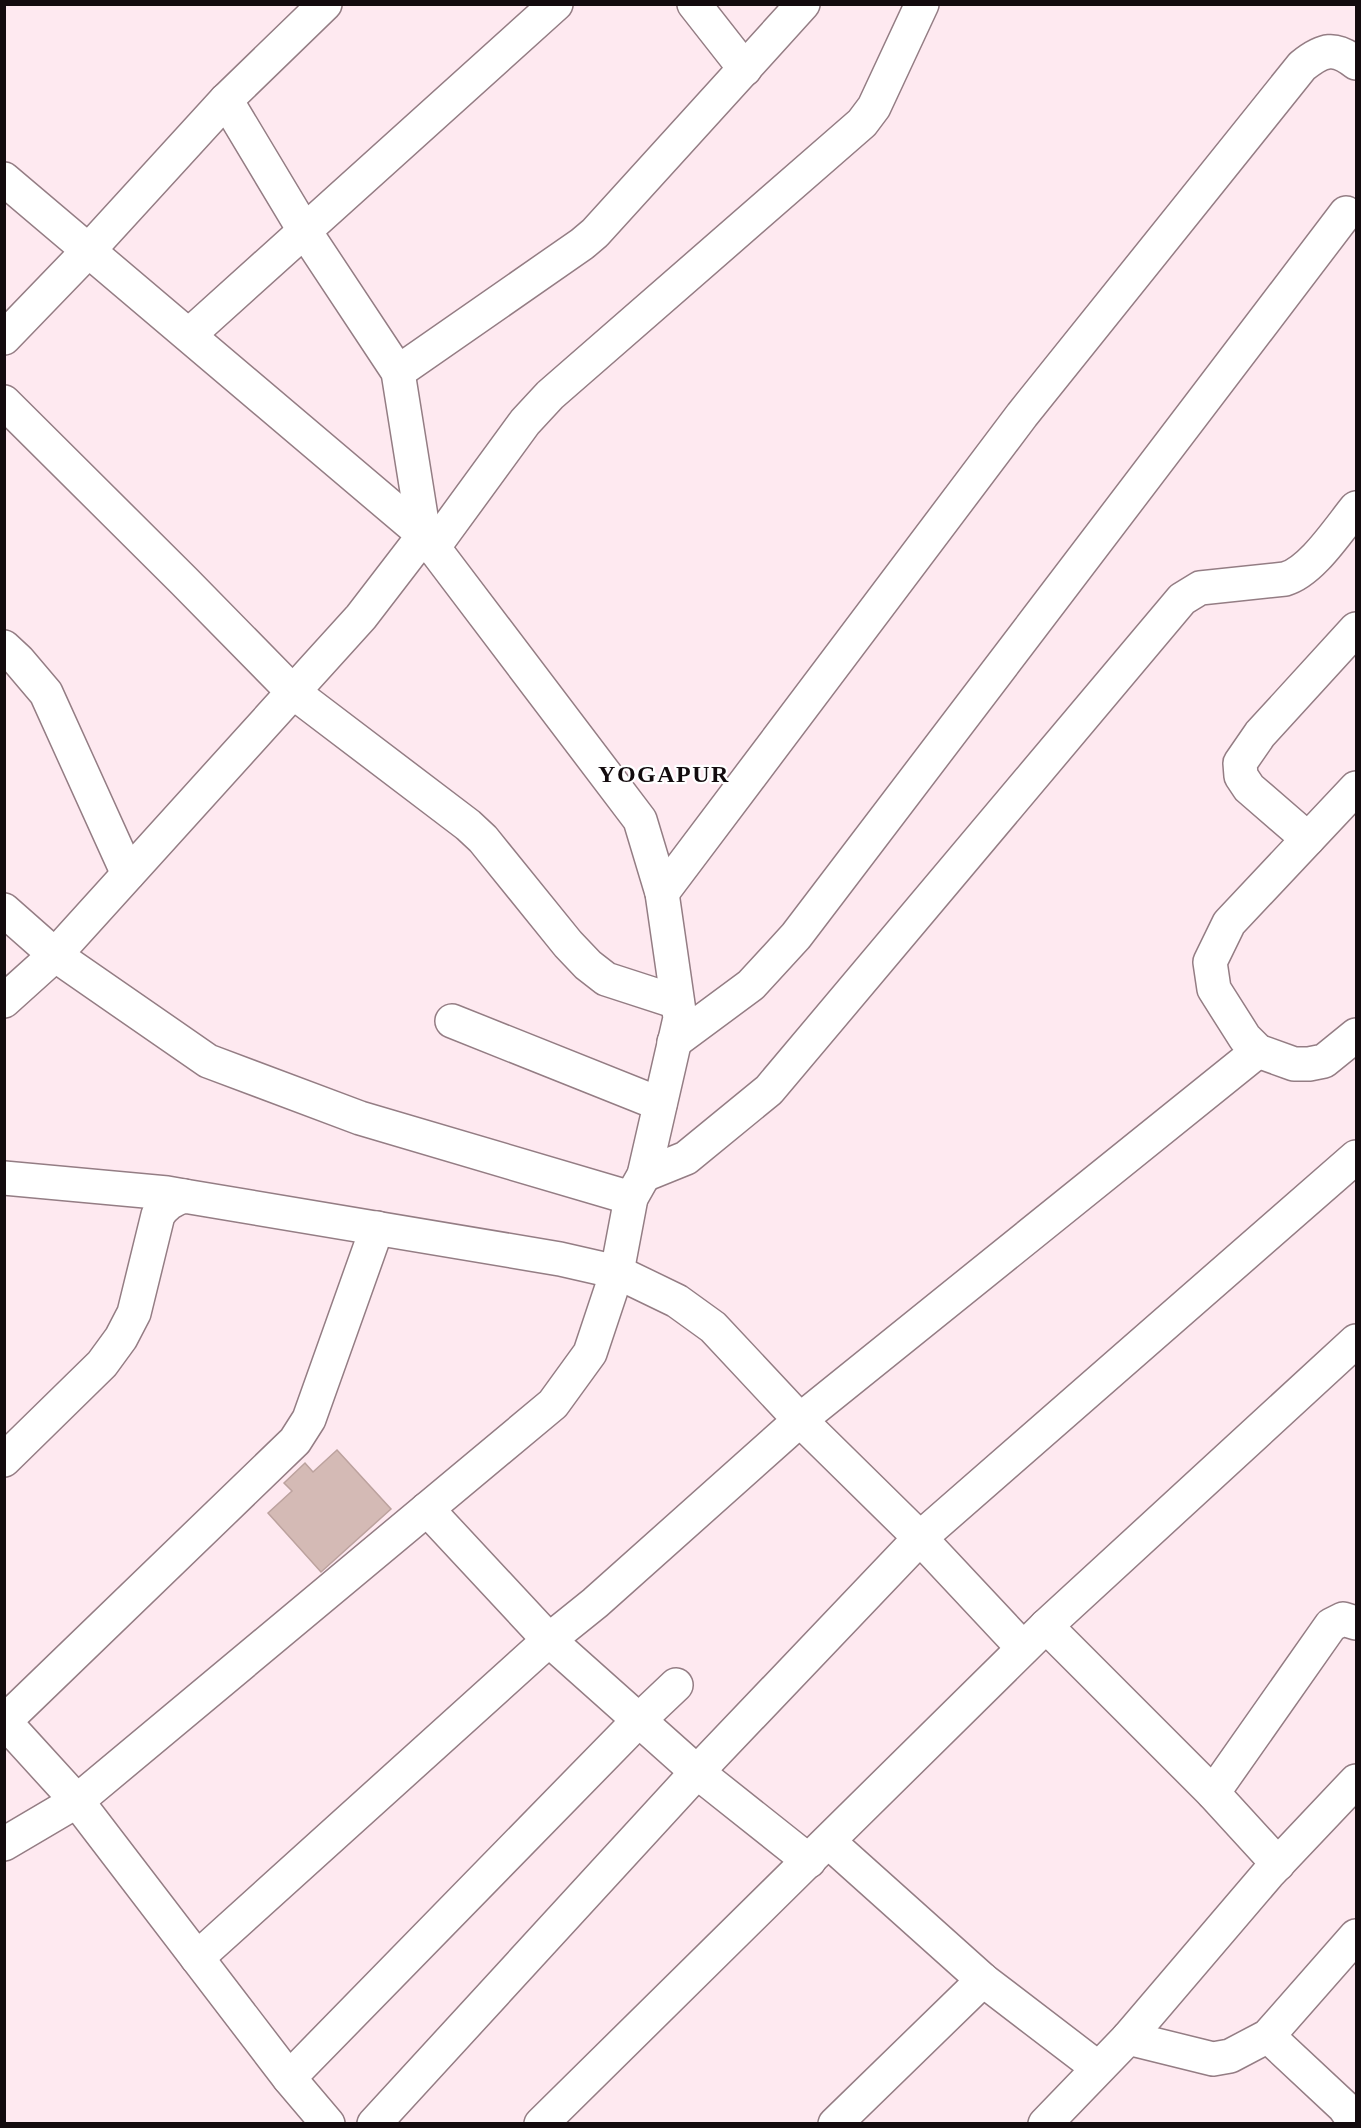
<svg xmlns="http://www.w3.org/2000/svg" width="1361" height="2128" viewBox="0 0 1361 2128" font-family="Georgia,serif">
  <rect width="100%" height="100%" fill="#fee9f0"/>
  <polygon fill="#d4bab5" stroke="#bca29e" stroke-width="1.5" points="337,1450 391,1509 321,1572 268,1513 292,1491 284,1483 305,1463 313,1472"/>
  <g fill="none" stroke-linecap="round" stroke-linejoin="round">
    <g stroke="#947d84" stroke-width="36">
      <g id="minor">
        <polyline points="694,4 745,69"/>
        <polyline points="4,179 424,535 361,617 55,955 4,1001"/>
        <polyline points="189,335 556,4"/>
        <polyline points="4,338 88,251 226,100 325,4"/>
        <polyline points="398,372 582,244 595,233 803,4"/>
        <polyline points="4,402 184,581 293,692 468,825 483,839 568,944 588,965 606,979 677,1002"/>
        <polyline points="433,548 525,422 550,395 862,123 874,107 922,4"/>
        <polyline points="4,647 18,660 46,693 128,874"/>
        <polyline points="1356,788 1229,923 1210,962 1214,989 1245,1038 1258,1051 1294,1064 1309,1064 1324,1061 1356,1035"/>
        <polyline points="1308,839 1249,788 1241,776 1240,763 1260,734 1356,629"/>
        <path d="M 662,893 L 1022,415 L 1302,66 C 1323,49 1335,46 1356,63"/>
        <polyline points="4,910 55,955 208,1061 360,1118 631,1198"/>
        <polyline points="452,1021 660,1104"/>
        <polyline points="674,1042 751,985 796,936 1346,213"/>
        <path d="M 644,1175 L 686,1158 L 769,1090 L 1182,599 L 1200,588 L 1285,579 C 1311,572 1338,530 1356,508"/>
        <polyline points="4,1178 167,1193 184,1196"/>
        <path d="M 4,1460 L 102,1364 L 121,1338 L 134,1313 L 158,1215 C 165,1205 172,1200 184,1196 L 560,1259 L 617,1272 L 677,1301 L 713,1327 L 800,1420 L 595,1603 L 549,1640 L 197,1958"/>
        <polyline points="427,1509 549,1640 697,1772 809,1861"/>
        <polyline points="1046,1626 1213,1793 1278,1864"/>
        <polyline points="1023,1648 920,1538 800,1420 1258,1051"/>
        <polyline points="4,1721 77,1801 553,1404 590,1353 617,1272 631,1198 644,1175 680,1018 662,893 640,820 424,535 398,372 304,230 226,100"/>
        <polyline points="5,1721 295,1441 309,1419 377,1228"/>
        <polyline points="1213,1793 1331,1625 1343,1619 1356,1623"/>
        <polyline points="829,1842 983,1980 1098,2068"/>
        <polyline points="1268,2036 1344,2107 1356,2124"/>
        <polyline points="1128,2038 1213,2059 1230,2056 1268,2036 1356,1936"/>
        <polyline points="289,2078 638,1721 676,1685"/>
        <polyline points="374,2124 697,1772 920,1538 1356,1157"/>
        <polyline points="835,2124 983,1980"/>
        <polyline points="1045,2124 1128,2038 1268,1874 1356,1781"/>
      </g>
    </g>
    <g stroke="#947d84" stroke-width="36">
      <g id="tertiary">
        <polyline points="4,1844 77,1801 289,2078 328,2124"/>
        <polyline points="541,2124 1046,1626 1356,1341"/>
      </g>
    </g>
    <use href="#minor" stroke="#fff" stroke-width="33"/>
    <use href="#tertiary" stroke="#fff" stroke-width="33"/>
  </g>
  <g text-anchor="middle" stroke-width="4.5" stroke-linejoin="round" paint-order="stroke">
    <g font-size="24" font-weight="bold" letter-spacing="1.5" fill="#130b0e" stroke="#fff">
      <text x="664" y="782">YOGAPUR</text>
    </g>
  </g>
  <rect width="1361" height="2128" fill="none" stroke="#130b0e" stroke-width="12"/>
</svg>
